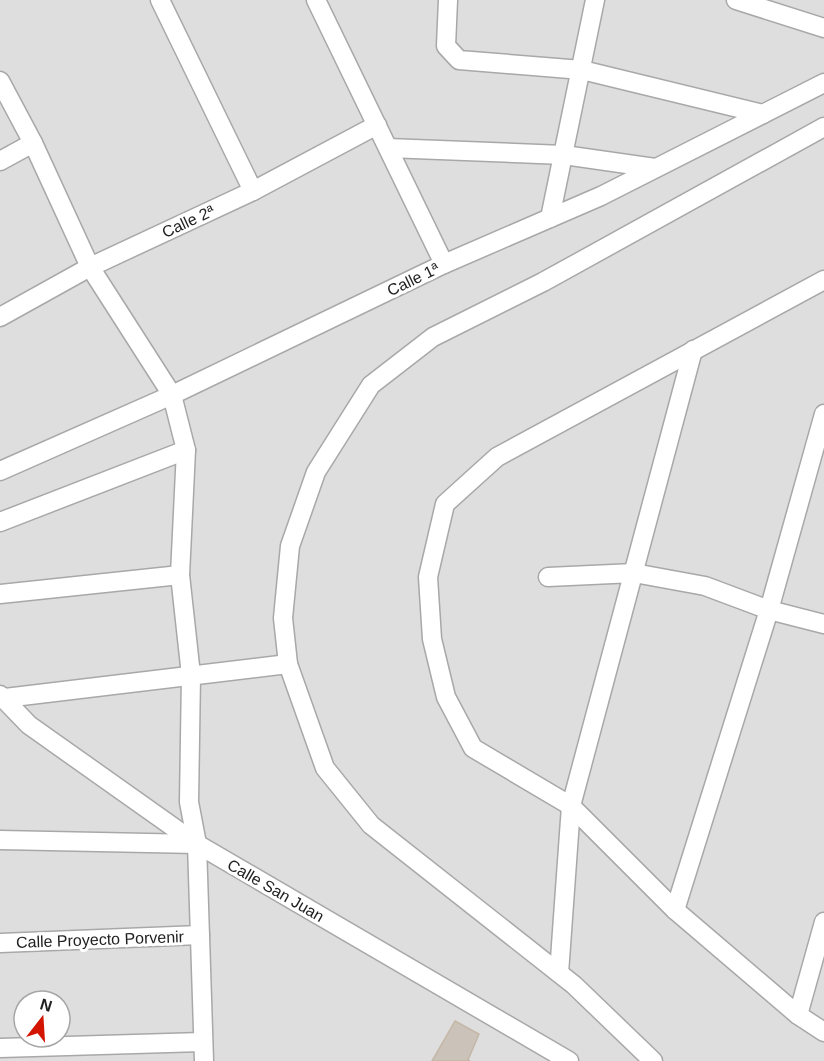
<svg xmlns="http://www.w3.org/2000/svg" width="824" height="1061" viewBox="0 0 824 1061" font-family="Helvetica,sans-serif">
  <rect width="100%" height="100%" fill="#f2efe7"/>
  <path fill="#dfdede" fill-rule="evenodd" d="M 0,0 L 824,0 L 824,1061 L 0,1061 ZM 24,1001 L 60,1001 L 60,1037 L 24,1037 Z"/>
  <polygon fill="#cbc3b9" stroke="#c5b7a7" stroke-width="1.5" points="455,1021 479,1034 468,1060 470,1061 432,1061"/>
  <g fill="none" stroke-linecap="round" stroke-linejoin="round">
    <g stroke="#a8a8a8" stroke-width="21">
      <g id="minor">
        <polyline points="160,0 253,191"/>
        <polyline points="316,0 444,264"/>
        <polyline points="448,0 446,46 459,60 582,70 763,114"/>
        <polyline points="736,0 824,28"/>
        <polyline points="0,81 33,143 90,267 172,395 186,450 180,575 191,675 189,802 197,844 204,1061"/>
        <polyline points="388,148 564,155 655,168"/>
        <polyline points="0,161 33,143"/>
        <polyline points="550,218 595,0"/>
        <polyline points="824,280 497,457 445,504 428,577 432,639 446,697 473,748 571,806 675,910 798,1015 824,1032"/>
        <polyline points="0,317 90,267 253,191 377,125"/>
        <polyline points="0,471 172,395 444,264 601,196 824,83"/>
        <polyline points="0,522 186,450"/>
        <polyline points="548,577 634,573 705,586 769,610 824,624"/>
        <polyline points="0,594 180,575"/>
        <polyline points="0,695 29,725 197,844 569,1061"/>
        <polyline points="5,698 288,664"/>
        <polyline points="0,840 197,844"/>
        <polyline points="675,910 769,610 824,414"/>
        <polyline points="0,943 200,935"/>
        <polyline points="559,973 571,806 693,350"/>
        <polyline points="798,1015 824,922"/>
        <polyline points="0,1048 202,1042"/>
        <polyline points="653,1061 574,985 371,825 325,768 288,664 283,618 290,546 316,472 371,385 433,337 543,282 824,127"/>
      </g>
    </g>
    <use href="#minor" stroke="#fff" stroke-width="18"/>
  </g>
  <g text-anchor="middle" stroke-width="6" stroke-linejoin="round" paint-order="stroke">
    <g font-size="16" fill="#212121" stroke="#fff">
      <text transform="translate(188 221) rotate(-25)" y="6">Calle 2ª</text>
      <text transform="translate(413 279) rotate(-26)" y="6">Calle 1ª</text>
      <text transform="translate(276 890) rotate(30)" y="6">Calle San Juan</text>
      <text transform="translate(100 939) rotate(-2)" y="6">Calle Proyecto Porvenir</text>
    </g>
  </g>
  <g transform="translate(42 1019) rotate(17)"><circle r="28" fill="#ffffff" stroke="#a6a6a6" stroke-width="1.5"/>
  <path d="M0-4.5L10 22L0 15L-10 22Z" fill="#d21400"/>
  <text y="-9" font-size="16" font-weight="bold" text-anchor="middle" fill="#212121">N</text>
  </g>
</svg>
